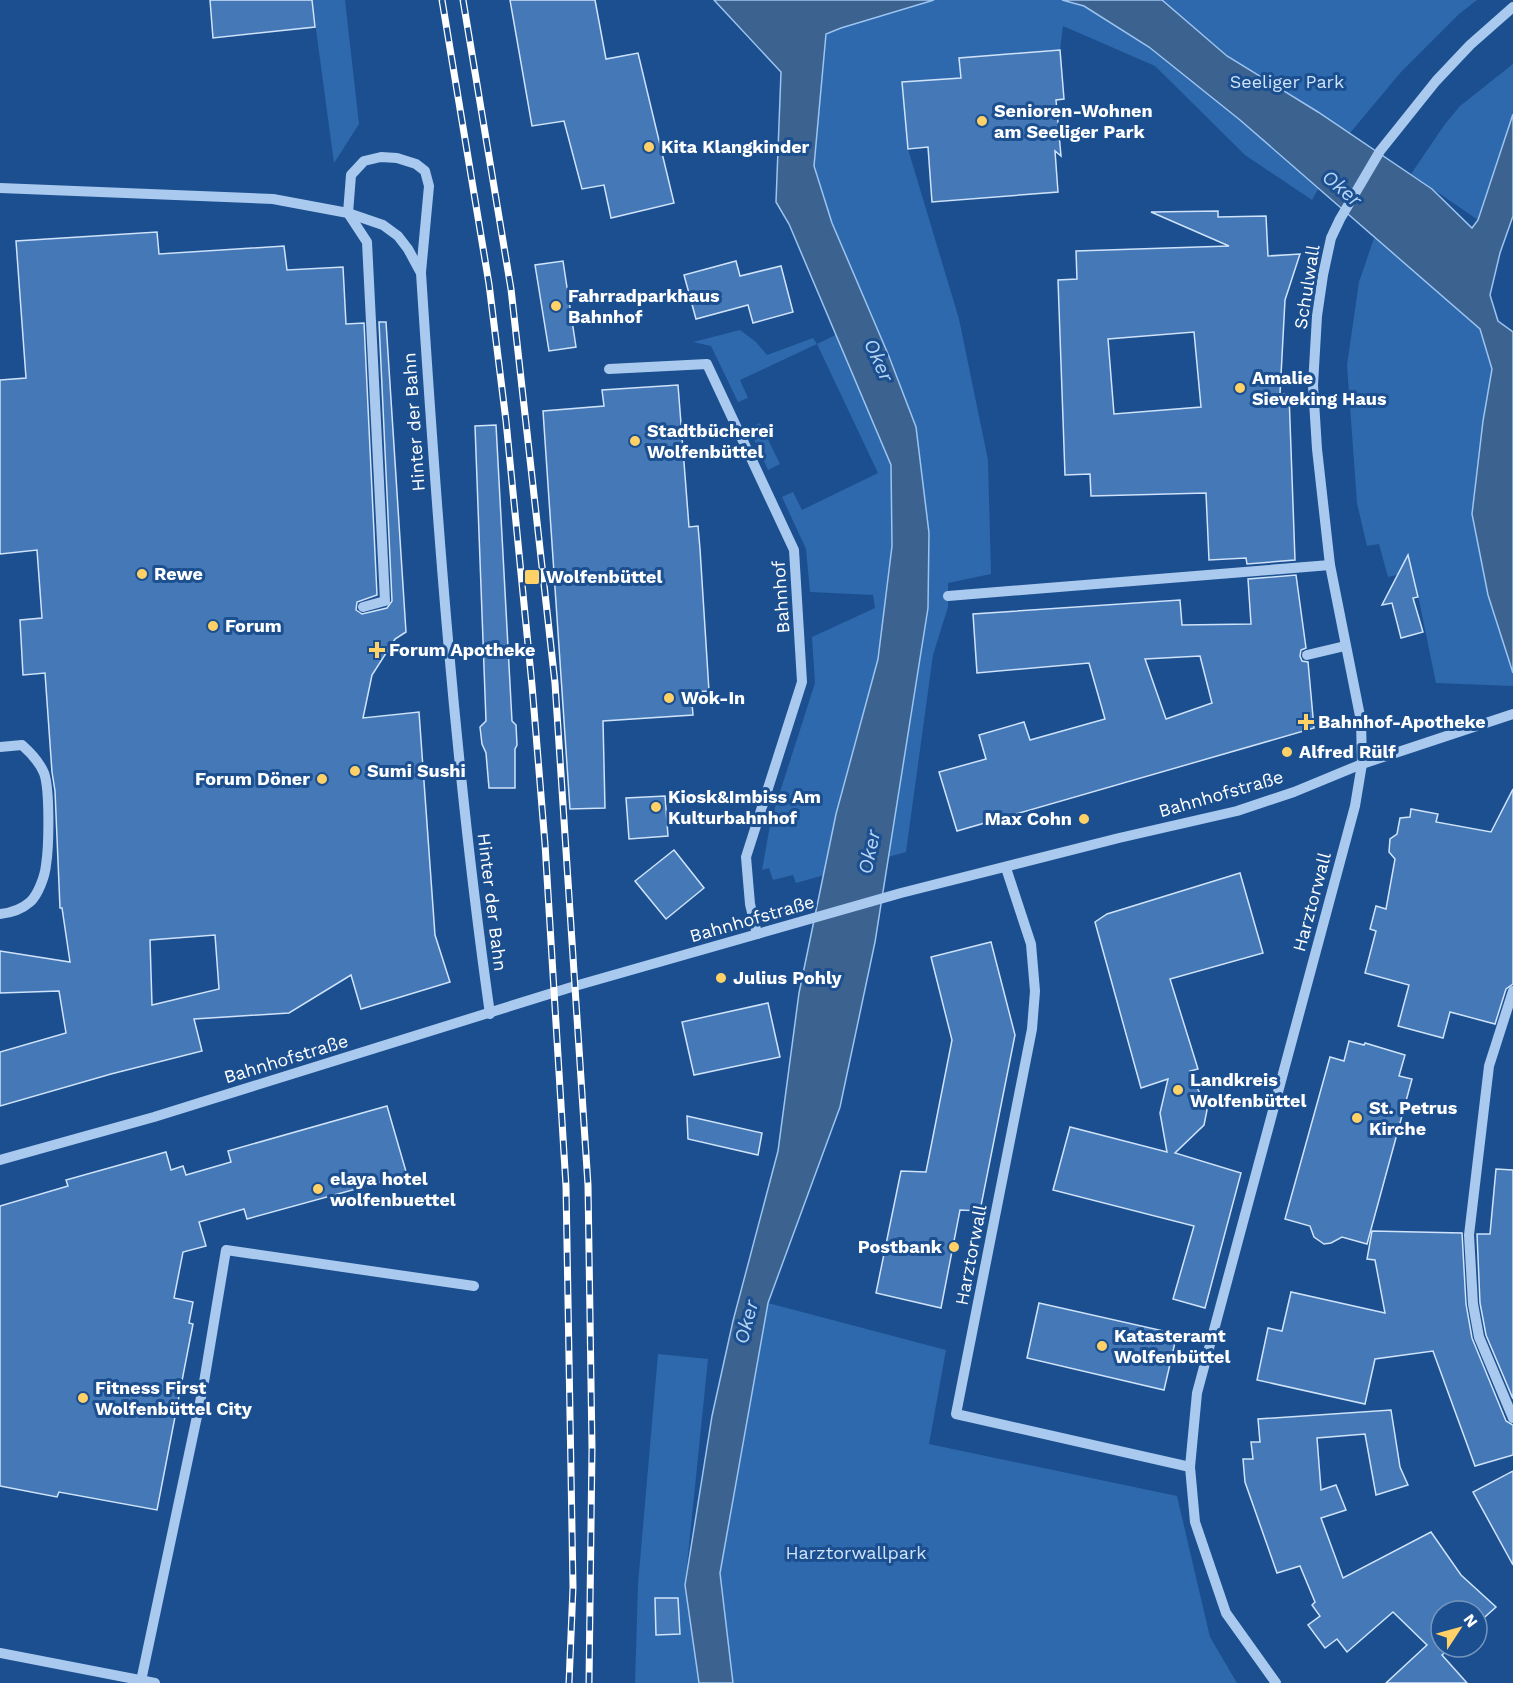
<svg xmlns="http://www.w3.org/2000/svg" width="1513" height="1683" viewBox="0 0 1513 1683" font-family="'Work Sans',sans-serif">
  <rect width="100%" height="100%" fill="#1b4f8f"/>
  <g fill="#2e69ad">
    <polygon points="312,0 345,0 359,124 334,163"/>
    <polygon points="776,0 1477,0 1459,14 1401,72 1350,133 1312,200 1245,155 1155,66 1063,26 1060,50 961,78 902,82 908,149 959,319 988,460 991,574 948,583 948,607 933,655 906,852 796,883 793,875 773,880 769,868 762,870 771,820 815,683 812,637 875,608 873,595 810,592 806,549 782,497 793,492 802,510 878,473 817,344 740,380 748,398 738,402 711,346 693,342 740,330 756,342 767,355 813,338 817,344 862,322 928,580 929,533 916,427 888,354 832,223 814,166 826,34"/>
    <polygon points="1513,64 1513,114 1478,220 1411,174 1445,124 1460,106"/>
    <polygon points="1374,238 1480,329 1492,369 1483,421 1472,514 1488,595 1513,673 1513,686 1436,683 1413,571 1388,577 1379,544 1367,546 1357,503 1347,365 1359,282"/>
    <polygon points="760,423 780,464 768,470 749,428"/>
    <polygon points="768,1303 946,1350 929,1444 1177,1496 1210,1637 1237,1683 733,1683 720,1573"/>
    <polygon points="658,1354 708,1359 685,1585 699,1683 635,1683 638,1584"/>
  </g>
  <g fill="#3c6290" stroke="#9cc4f0" stroke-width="1.5">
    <polygon points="714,0 934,0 841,28 826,34 814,166 832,223 888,354 916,427 929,533 928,608 875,942 840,1107 768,1303 720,1573 733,1683 699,1683 685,1585 712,1416 733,1321 778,1151 799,993 836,814 878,659 892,546 891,465 789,224 776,202 781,72"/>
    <polygon points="1062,0 1162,0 1227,56 1318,112 1432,189 1472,228 1478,220 1513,114 1513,216 1500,253 1490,295 1498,321 1513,332 1513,673 1488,595 1472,514 1483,421 1492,369 1480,329 1240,120 1149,47 1084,6"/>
  </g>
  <g fill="#4478b7" stroke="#cfe3fa" stroke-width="1.5" fill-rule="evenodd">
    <polygon points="210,0 312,0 315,27 213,38"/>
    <polygon points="510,0 595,0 606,59 638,53 674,203 611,218 604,185 582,189 564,121 532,126"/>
    <polygon points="1060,50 1064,99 1056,100 1061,156 1055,151 1058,192 932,202 928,147 908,149 902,82 961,78 959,58"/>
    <path d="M 1218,211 L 1218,217 L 1266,216 L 1268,256 L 1300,254 L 1285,300 L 1280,394 L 1289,394 L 1295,560 L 1247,564 L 1246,558 L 1209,560 L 1206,493 L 1091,496 L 1090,474 L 1065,475 L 1058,280 L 1077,279 L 1076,251 L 1229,246 L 1151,212 ZM 1194,332 L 1201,407 L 1114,414 L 1108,339 Z"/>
    <path d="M 157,232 L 159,254 L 284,246 L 287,270 L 343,267 L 346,324 L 364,323 L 377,595 L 357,602 L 356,610 L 362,614 L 387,608 L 392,601 L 379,322 L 386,322 L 406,632 L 395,639 L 372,675 L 363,718 L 419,712 L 435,935 L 450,982 L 361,1009 L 351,975 L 289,1013 L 194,1019 L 202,1051 L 111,1074 L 0,1106 L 0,1052 L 66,1033 L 59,991 L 0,993 L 0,951 L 70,962 L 62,908 L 60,908 L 55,791 L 52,772 L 45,673 L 23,675 L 20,620 L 42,618 L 37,550 L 0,554 L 0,380 L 26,378 L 16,241 ZM 215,935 L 219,989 L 152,1005 L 150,940 Z"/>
    <polygon points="563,261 576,347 549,351 535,265"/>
    <polygon points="736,261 740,276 781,266 793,312 753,323 748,305 696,319 684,275"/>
    <polygon points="678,385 689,527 698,526 700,549 709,691 691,692 693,715 603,721 605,808 570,809 543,411 604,406 602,390"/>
    <polygon points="496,425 512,721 516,725 517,745 515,749 515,788 489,788 486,753 482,744 480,727 486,721 475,426"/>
    <polygon points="1408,555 1418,597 1413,598 1423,632 1401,638 1392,603 1382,605"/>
    <path d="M 1296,575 L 1306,648 L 1301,650 L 1300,656 L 1302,661 L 1308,662 L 1314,728 L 957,831 L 939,772 L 986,759 L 979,735 L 1024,722 L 1030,740 L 1105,719 L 1089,663 L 977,673 L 973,614 L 1180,600 L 1182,625 L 1251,624 L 1248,579 ZM 1200,656 L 1212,703 L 1166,719 L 1145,659 Z"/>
    <polygon points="1513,789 1513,984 1506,989 1495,1024 1450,1012 1443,1038 1398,1026 1409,985 1365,973 1376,931 1370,929 1376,906 1386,909 1395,859 1389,852 1390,839 1397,834 1400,818 1410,817 1411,809 1438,814 1436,822 1491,832"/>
    <polygon points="665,796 668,836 629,839 626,798"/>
    <polygon points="674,850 704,888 666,919 635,881"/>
    <polygon points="1240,873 1263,953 1170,979 1198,1069 1190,1071 1207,1110 1204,1125 1175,1153 1241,1173 1205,1308 1173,1299 1194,1226 1053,1190 1070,1127 1167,1152 1160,1113 1168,1079 1141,1088 1095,922 1107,914"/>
    <polygon points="991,942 1015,1035 980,1211 960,1210 941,1308 876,1293 901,1171 926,1172 952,1040 931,957"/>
    <polygon points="768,1003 780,1057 694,1075 682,1022"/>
    <polygon points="1349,1041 1364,1045 1365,1043 1405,1055 1399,1076 1412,1079 1367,1244 1342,1237 1331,1243 1324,1244 1314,1237 1310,1226 1285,1219 1330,1057 1344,1061"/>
    <polygon points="387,1106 407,1175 247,1219 244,1209 199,1222 206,1246 183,1252 174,1298 193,1302 189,1323 193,1324 157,1510 59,1492 57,1497 0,1486 0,1206 68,1186 66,1180 166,1152 171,1170 183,1166 186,1175 231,1162 228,1151"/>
    <polygon points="687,1116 762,1133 758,1155 688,1139"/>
    <polygon points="1496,1169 1513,1170 1513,1399 1486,1335 1480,1303 1477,1234 1490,1234"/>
    <polygon points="1372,1231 1462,1233 1466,1304 1472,1338 1506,1421 1513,1425 1513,1455 1475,1466 1433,1351 1375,1359 1365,1404 1257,1380 1268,1328 1282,1331 1291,1292 1385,1313 1375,1260 1367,1259"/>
    <polygon points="1039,1303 1177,1334 1164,1390 1027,1358"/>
    <polygon points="1391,1410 1400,1467 1408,1485 1376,1495 1365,1434 1317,1438 1321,1490 1336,1485 1346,1510 1321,1518 1343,1578 1431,1532 1461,1575 1496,1607 1477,1624 1477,1611 1441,1611 1441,1647 1451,1647 1442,1655 1467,1683 1386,1683 1427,1645 1393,1612 1347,1652 1337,1639 1325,1648 1308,1625 1320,1616 1312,1605 1315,1602 1300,1566 1277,1573 1245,1482 1243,1459 1253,1459 1251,1442 1260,1442 1258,1419"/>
    <polygon points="1513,1471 1513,1565 1473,1492"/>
    <polygon points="655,1598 678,1598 680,1634 656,1635"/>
  </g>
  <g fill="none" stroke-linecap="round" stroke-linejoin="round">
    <g stroke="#a9c9ee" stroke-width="10">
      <path d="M 0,188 L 273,199 L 348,213 L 383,225 L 398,236 L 408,249 L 421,273 C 437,520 455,768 490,1014"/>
      <polyline points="609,369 707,364 794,550 802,682 746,857 750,904 757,934"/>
      <polyline points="948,596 1330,565"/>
      <polyline points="363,607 385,601 367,242 348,213 351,175 364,161 381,157 397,158 416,164 425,171 429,186 421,272"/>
      <polyline points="1307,655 1345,646"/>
      <path d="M 0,747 L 22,745 C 31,753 39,761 44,773 C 50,789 49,847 46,865 C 45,876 38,895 30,902 C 22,909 10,913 0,914"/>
      <polyline points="1006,868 1031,944 1035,991 1032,1029 956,1414 1190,1467"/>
      <polyline points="1513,991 1489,1066 1469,1235 1473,1304 1479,1337 1513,1418"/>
      <polyline points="0,1160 154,1117 575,986 901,893 1119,838 1237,811 1294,792 1362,764 1513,714"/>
      <polyline points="0,1653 155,1683"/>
      <polyline points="141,1681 203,1388 226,1250 474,1286"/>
      <polyline points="1276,1683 1226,1613 1195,1522 1190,1467 1197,1393 1355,806 1362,764 1361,721 1330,565 1317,449 1313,385 1317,316 1323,275 1331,238 1340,219 1380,151 1436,81 1470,45 1513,7"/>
    </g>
    <g stroke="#fff" stroke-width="7">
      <g id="rail">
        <polyline points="442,0 489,284 506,421 532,685 545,844 566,1186 573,1587 569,1683"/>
        <polyline points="463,0 511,289 555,683 588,1185 592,1448 589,1683"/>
      </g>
    </g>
    <use href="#rail" stroke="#1b4f8f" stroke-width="4.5" stroke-dasharray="14" stroke-linecap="butt"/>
  </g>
  <g fill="#ffd166" stroke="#1b4f8f" stroke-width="2">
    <circle cx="982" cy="121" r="6"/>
    <circle cx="649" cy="147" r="6"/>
    <circle cx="556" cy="306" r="6"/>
    <circle cx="1240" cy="388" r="6"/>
    <circle cx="635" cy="441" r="6"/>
    <circle cx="142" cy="574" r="6"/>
    <rect x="524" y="569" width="16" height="16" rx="3"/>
    <circle cx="213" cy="626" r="6"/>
    <path d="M374 641h6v6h6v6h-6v6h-6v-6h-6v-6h6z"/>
    <circle cx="669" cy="698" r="6"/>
    <path d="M1303 713h6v6h6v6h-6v6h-6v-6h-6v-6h6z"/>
    <circle cx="1287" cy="752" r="6"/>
    <circle cx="355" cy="771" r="6"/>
    <circle cx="322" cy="779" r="6"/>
    <circle cx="656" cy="807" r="6"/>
    <circle cx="1084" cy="819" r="6"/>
    <circle cx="721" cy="978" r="6"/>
    <circle cx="1178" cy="1090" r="6"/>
    <circle cx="1357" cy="1118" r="6"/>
    <circle cx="318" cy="1189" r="6"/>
    <circle cx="954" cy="1247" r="6"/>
    <circle cx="1102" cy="1346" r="6"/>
    <circle cx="83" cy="1398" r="6"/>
  </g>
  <g text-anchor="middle" stroke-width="6" stroke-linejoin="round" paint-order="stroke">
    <g font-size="18" fill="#cfe3fa" stroke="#1b4f8f">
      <text x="1287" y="88">Seeliger Park</text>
      <text x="856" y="1559">Harztorwallpark</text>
    </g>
    <g font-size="18" font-weight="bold" fill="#fff" stroke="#1b4f8f" text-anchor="start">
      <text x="994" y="117">Senioren-Wohnen<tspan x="994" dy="21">am Seeliger Park</tspan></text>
      <text x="661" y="153">Kita Klangkinder</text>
      <text x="568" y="302">Fahrradparkhaus<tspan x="568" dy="21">Bahnhof</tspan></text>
      <text x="1252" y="384">Amalie<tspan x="1252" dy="21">Sieveking Haus</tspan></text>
      <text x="647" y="437">Stadtbücherei<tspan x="647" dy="21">Wolfenbüttel</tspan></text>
      <text x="154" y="580">Rewe</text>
      <text x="546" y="583">Wolfenbüttel</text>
      <text x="225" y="632">Forum</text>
      <text x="389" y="656">Forum Apotheke</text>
      <text x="681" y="704">Wok-In</text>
      <text x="1318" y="728">Bahnhof-Apotheke</text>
      <text x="1299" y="758">Alfred Rülf</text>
      <text x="367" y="777">Sumi Sushi</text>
      <text x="310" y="785" text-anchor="end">Forum Döner</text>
      <text x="668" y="803">Kiosk&amp;Imbiss Am<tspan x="668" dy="21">Kulturbahnhof</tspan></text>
      <text x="1072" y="825" text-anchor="end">Max Cohn</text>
      <text x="733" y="984">Julius Pohly</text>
      <text x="1190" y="1086">Landkreis<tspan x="1190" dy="21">Wolfenbüttel</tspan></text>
      <text x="1369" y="1114">St. Petrus<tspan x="1369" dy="21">Kirche</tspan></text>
      <text x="330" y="1185">elaya hotel<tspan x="330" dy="21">wolfenbuettel</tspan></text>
      <text x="942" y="1253" text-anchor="end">Postbank</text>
      <text x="1114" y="1342">Katasteramt<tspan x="1114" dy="21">Wolfenbüttel</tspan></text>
      <text x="95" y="1394">Fitness First<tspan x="95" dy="21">Wolfenbüttel City</tspan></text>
    </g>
    <g font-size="18" fill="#fff" stroke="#1b4f8f">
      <text transform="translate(1307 287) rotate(-81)" y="6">Schulwall</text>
      <text transform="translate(414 422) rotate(-94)" y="6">Hinter der Bahn</text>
      <text transform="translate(781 597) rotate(-94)" y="6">Bahnhof</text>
      <text transform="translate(1221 794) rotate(-16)" y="6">Bahnhofstraße</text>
      <text transform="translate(492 902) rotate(83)" y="6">Hinter der Bahn</text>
      <text transform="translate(1312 902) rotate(-75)" y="6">Harztorwall</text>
      <text transform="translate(752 919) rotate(-16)" y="6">Bahnhofstraße</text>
      <text transform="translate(286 1059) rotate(-17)" y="6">Bahnhofstraße</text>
      <text transform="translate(971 1255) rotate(-79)" y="6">Harztorwall</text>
    </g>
    <g font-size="20" font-style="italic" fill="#b5d3f5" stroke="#1b4f8f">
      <text transform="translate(1342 188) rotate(40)" y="7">Oker</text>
      <text transform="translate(879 360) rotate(66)" y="7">Oker</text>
      <text transform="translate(869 852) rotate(-78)" y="7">Oker</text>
      <text transform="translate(746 1322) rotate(-75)" y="7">Oker</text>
    </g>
  </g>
  <g transform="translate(1459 1629) rotate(54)"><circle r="28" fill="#1b4f8f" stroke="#7695bc" stroke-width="1.5"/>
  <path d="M0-4.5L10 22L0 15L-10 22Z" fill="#ffd166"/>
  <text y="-9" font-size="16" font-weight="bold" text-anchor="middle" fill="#ffffff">N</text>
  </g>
</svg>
